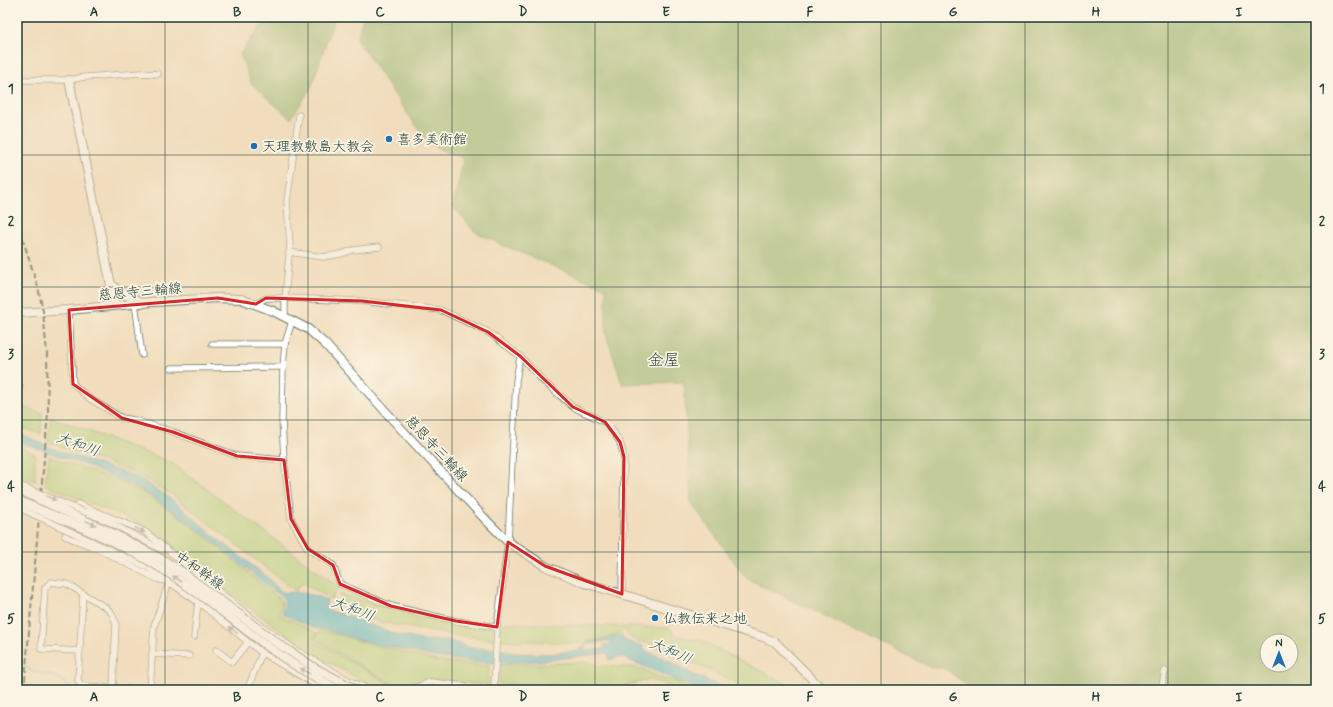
<svg xmlns="http://www.w3.org/2000/svg" width="1333" height="707" viewBox="0 0 1333 707" font-family="Mynerve,'Klee One',sans-serif">
  <rect width="100%" height="100%" fill="#fcf5e5"/>
  <filter id="ink" filterUnits="userSpaceOnUse"><feTurbulence type="fractalNoise" baseFrequency=".025" numOctaves="2"/><feDisplacementMap in="SourceGraphic" scale="8" xChannelSelector="R" yChannelSelector="G"/><feConvolveMatrix kernelMatrix="1 2 1 2 8 2 1 2 1" color-interpolation-filters="sRGB"/></filter>
  <filter id="wash" filterUnits="userSpaceOnUse"><feTurbulence type="fractalNoise" baseFrequency=".012" numOctaves="4" result="noise"/><feDisplacementMap in="SourceGraphic" scale="16" xChannelSelector="R" yChannelSelector="G"/><feGaussianBlur stdDeviation="0.9" result="paint"/><feColorMatrix in="noise" values="0 0 0 0 0 0 0 0 0 0 0 0 0 0 0 0 0 1.4 0 .05"/><feComposite in="paint" operator="in"/></filter>
  <g filter="url(#wash)">
    <rect width="100%" height="100%" fill="#f1ddbd"/>
    <g fill="#afd680" stroke="#678a5a">
      <polygon points="17,405 42,413 41,434 17,426"/>
      <polygon points="51,417 165,460 173,464 340,588 331,599 302,582 296,591 171,494 135,473 48,442"/>
      <polygon points="17,446 35,454 35,481 17,474"/>
      <path d="M 49,456 C 82,469 129,482 158,502 C 202,531 242,568 282,601 L 280,615 L 317,633 L 307,650 L 182,558 L 149,527 L 45,485 Z"/>
      <path d="M 339,594 L 425,618 L 502,629 L 504,623 L 670,628 L 673,634 L 685,638 L 698,639 L 787,684 L 781,690 L 751,690 L 694,663 L 649,643 L 638,642 L 630,637 L 625,630 C 602,645 568,643 542,642 C 477,640 412,631 349,614 Z"/>
      <path d="M 320,630 L 359,641 L 437,661 L 489,666 L 488,684 C 469,685 450,679 430,679 C 420,678 411,687 402,690 C 383,697 327,661 310,651 L 315,642 L 400,689 L 315,639 Z"/>
      <polygon points="591,662 597,666 633,667 642,669 663,679 675,681 692,690 675,690 662,683 648,680 621,687 499,684 499,665"/>
    </g>
    <g fill="#8bb76e" stroke="#557a51" fill-rule="evenodd">
      <polygon points="273,17 335,17 311,88 291,119 251,83 240,54 260,27"/>
      <path d="M 363,17 L 1316,17 L 1316,673 L 1314,690 L 973,690 L 945,668 L 932,668 L 746,578 L 691,503 L 684,382 L 622,384 L 606,334 L 606,288 L 502,245 L 474,231 L 453,206 L 464,158 L 445,152 L 427,142 L 357,40 ZM 1267,641 L 1291,641 L 1291,665 L 1267,665 Z"/>
    </g>
    <path fill="#52bbcf" stroke="#387c82" fill-rule="evenodd" d="M 17,432 L 53,449 L 137,477 L 174,501 L 219,540 L 266,576 L 281,591 L 286,593 C 298,590 316,596 327,600 L 326,607 L 328,611 L 342,614 L 398,635 L 426,641 L 447,640 L 471,648 L 501,649 L 512,653 L 547,654 L 577,651 L 587,643 L 622,635 L 622,638 L 628,642 L 643,646 L 644,650 L 670,661 L 692,674 L 729,690 L 699,690 L 622,657 L 618,657 L 610,660 L 608,659 L 609,656 L 607,653 L 539,661 L 508,663 L 474,662 L 434,657 L 360,640 L 320,628 L 316,629 L 283,614 L 283,610 L 285,600 L 194,526 L 153,497 L 133,486 L 90,467 L 17,441 ZM 606,641 L 613,642 L 612,644 L 604,645 L 605,647 L 604,649 L 586,651 L 584,650 L 586,645 Z"/>
    <g fill="none" stroke-linecap="round" stroke-linejoin="round">
      <polyline stroke="#52bbcf" stroke-width="2" points="17,654 23,665 32,671 56,677 63,681 71,690"/>
    </g>
  </g>
  <g filter="url(#ink)">
    <g fill="none" stroke-linecap="round" stroke-linejoin="round">
      <g stroke="#687564" stroke-width="7">
        <g id="street">
          <polyline points="17,80 69,80 85,77 142,73 158,74"/>
          <polyline points="289,252 323,257 341,254 353,250 379,247"/>
          <polyline points="135,303 142,355"/>
          <polyline points="256,304 266,298 285,298 362,301 441,310 488,332 520,356 542,380 573,407 605,422 612,430 620,442 624,457 622,594"/>
          <polyline points="69,310 73,384 90,399 122,418 134,420 173,432 237,456 284,460 282,420 283,367 285,344 292,321"/>
          <polyline points="285,317 285,298 290,245 287,201 299,115"/>
          <polyline points="212,344 285,344"/>
          <polyline points="171,368 283,367"/>
          <polyline points="17,384 20,386"/>
          <polyline points="284,460 291,519 308,549 333,565 340,584 391,606 456,621 497,627"/>
          <polyline points="75,511 78,504 144,531 262,626 297,651 348,680 371,690"/>
          <polyline points="85,512 111,523 162,550"/>
          <polyline points="72,519 65,536 98,549 157,579 169,582 198,602 262,653 324,690"/>
          <polyline points="76,534 147,567 169,582 154,626 150,690"/>
          <polyline points="83,594 78,680 80,684 84,686 148,690"/>
          <polyline points="194,637 198,602"/>
          <polyline points="216,650 232,662 248,642"/>
          <polyline points="80,651 41,649 45,588 51,582 67,584 105,607 111,612 116,623 113,688"/>
          <polyline points="152,654 189,656"/>
          <polyline points="494,688 497,627 508,542 516,381 520,356"/>
          <polyline points="247,690 262,653"/>
          <polyline points="409,690 430,682 471,687 535,690"/>
          <polyline points="1161,690 1165,671"/>
        </g>
      </g>
      <g stroke="#687564" stroke-width="10">
        <g id="secondary">
          <polyline points="69,80 115,305"/>
          <polyline points="111,284 120,292 139,301"/>
          <polyline points="17,313 69,310 152,302 218,298 241,299 273,311 308,329 325,344 404,432 486,520 508,542 545,566 585,583 763,637 775,642 823,690"/>
        </g>
      </g>
      <use href="#street" stroke="#fff" stroke-width="5.5"/>
      <use href="#secondary" stroke="#fff" stroke-width="8"/>
      <polyline stroke="#1f3d34" stroke-width="2" stroke-dasharray="6 3" stroke-linecap="butt" points="17,221 38,287 43,311 47,354 48,413 24,690"/>
      <g stroke="#687564" stroke-width="7" stroke-linecap="butt">
        <g id="street-bridge">
          <polyline points="17,484 85,512"/>
          <polyline points="17,507 76,534"/>
        </g>
      </g>
      <g stroke="#687564" stroke-width="10" stroke-linecap="butt">
        <g id="secondary-bridge">
          <polyline points="17,489 110,532 163,560 182,572 280,645 315,668 357,690"/>
          <path d="M 17,500 C 65,521 115,539 159,567 C 201,592 237,625 277,653 C 296,667 318,679 339,690"/>
        </g>
      </g>
      <use href="#street-bridge" stroke="#fff" stroke-width="5.5"/>
      <use href="#secondary-bridge" stroke="#fff" stroke-width="8"/>
    </g>
    <defs><path id="oneway-solid" d="M-6-.8H1V-3.2L6.5 0L1 3.2V.8H-6Z"/></defs>
    <g fill="#8f9e9a">
      <use href="#oneway-solid" transform="translate(51 498) rotate(23)"/>
      <use href="#oneway-solid" transform="translate(91 523) rotate(23)"/>
      <use href="#oneway-solid" transform="translate(140 530) rotate(27)"/>
      <use href="#oneway-solid" transform="translate(177 579) rotate(-145)"/>
      <use href="#oneway-solid" transform="translate(233 630) rotate(-141)"/>
      <use href="#oneway-solid" transform="translate(305 671) rotate(-149)"/>
    </g>
  </g>
  <path d="M0 0H1333V707H0ZM 218,298 L 256,304 L 266,298 L 362,301 L 441,310 L 488,332 L 520,356 L 573,407 L 605,422 L 620,442 L 624,457 L 622,594 L 545,566 L 508,542 L 497,627 L 456,621 L 391,606 L 340,584 L 333,565 L 308,549 L 291,519 L 284,460 L 237,456 L 173,432 L 122,418 L 73,384 L 69,310 Z" fill="#f1ddbd" fill-opacity=".55" fill-rule="evenodd"/>
  <path fill="none" stroke="#d62828" stroke-width="3" stroke-linejoin="round" d="M 218,298 L 256,304 L 266,298 L 362,301 L 441,310 L 488,332 L 520,356 L 573,407 L 605,422 L 620,442 L 624,457 L 622,594 L 545,566 L 508,542 L 497,627 L 456,621 L 391,606 L 340,584 L 333,565 L 308,549 L 291,519 L 284,460 L 237,456 L 173,432 L 122,418 L 73,384 L 69,310 Z"/>
  <path fill="none" stroke="#1f3d34" stroke-width="1" stroke-opacity="0.55" d="M 165,17 L 165,690M 308,17 L 308,690M 452,17 L 452,690M 595,17 L 595,690M 738,17 L 738,690M 881,17 L 881,690M 1025,17 L 1025,690M 1168,17 L 1168,690M 17,155 L 1316,155M 17,287 L 1316,287M 17,420 L 1316,420M 17,552 L 1316,552"/>
  <g fill="#1f6fb2" stroke="#fcf5e5" stroke-width="1.5">
    <circle cx="389" cy="139" r="4"/>
    <circle cx="254" cy="146" r="4"/>
    <circle cx="655" cy="618" r="4"/>
  </g>
  <g text-anchor="middle" stroke-width="3.5" stroke-linejoin="round" paint-order="stroke">
    <g font-size="14" fill="#1f3d34" stroke="#fcf5e5" text-anchor="start">
      <text x="397" y="144">喜多美術館</text>
      <text x="262" y="151">天理教敷島大教会</text>
      <text x="663" y="623">仏教伝来之地</text>
    </g>
    <g font-size="14" fill="#1f3d34" stroke="#fcf5e5">
      <text transform="translate(140 291) rotate(-5)" y="5">慈恩寺三輪線</text>
      <text transform="translate(437 448) rotate(47)" y="5">慈恩寺三輪線</text>
      <text transform="translate(200 570) rotate(35)" y="5">中和幹線</text>
    </g>
    <g font-size="15" font-style="italic" fill="#2c5c5b" stroke="#fcf5e5">
      <text transform="translate(78 444) rotate(20)" y="5">大和川</text>
      <text transform="translate(353 609) rotate(21)" y="5">大和川</text>
      <text transform="translate(671 651) rotate(24)" y="5">大和川</text>
    </g>
    <g font-size="16" fill="#1f3d34" stroke="#fcf5e5">
      <text x="664" y="365">金屋</text>
    </g>
  </g>
  <rect width="1333" height="707" fill="none" stroke="#fcf5e5" stroke-width="44"/>
  <g transform="translate(1279 653)"><circle r="19" fill="#fcf5e5" stroke="#a4ab9e"/>
  <path d="M0-3L7 15L0 10L-7 15Z" fill="#1f6fb2"/>
  <text y="-6" font-size="11" font-weight="bold" text-anchor="middle" fill="#1f3d34">N</text>
  </g>
  <rect x="22" y="22" width="1289" height="663" fill="none" stroke="#1f3d34" stroke-width="1.5"/>
  <g font-size="13" text-anchor="middle" font-weight="bold" fill="#1f3d34">
    <text x="94" y="16">A</text>
    <text x="237" y="16">B</text>
    <text x="380" y="16">C</text>
    <text x="523" y="16">D</text>
    <text x="666" y="16">E</text>
    <text x="810" y="16">F</text>
    <text x="953" y="16">G</text>
    <text x="1096" y="16">H</text>
    <text x="1239" y="16">I</text>
    <text x="11" y="93">1</text>
    <text x="1322" y="93">1</text>
    <text x="11" y="225">2</text>
    <text x="1322" y="225">2</text>
    <text x="11" y="358">3</text>
    <text x="1322" y="358">3</text>
    <text x="11" y="491">4</text>
    <text x="1322" y="491">4</text>
    <text x="11" y="623">5</text>
    <text x="1322" y="623">5</text>
    <text x="94" y="701">A</text>
    <text x="237" y="701">B</text>
    <text x="380" y="701">C</text>
    <text x="523" y="701">D</text>
    <text x="666" y="701">E</text>
    <text x="810" y="701">F</text>
    <text x="953" y="701">G</text>
    <text x="1096" y="701">H</text>
    <text x="1239" y="701">I</text>
  </g>
</svg>
